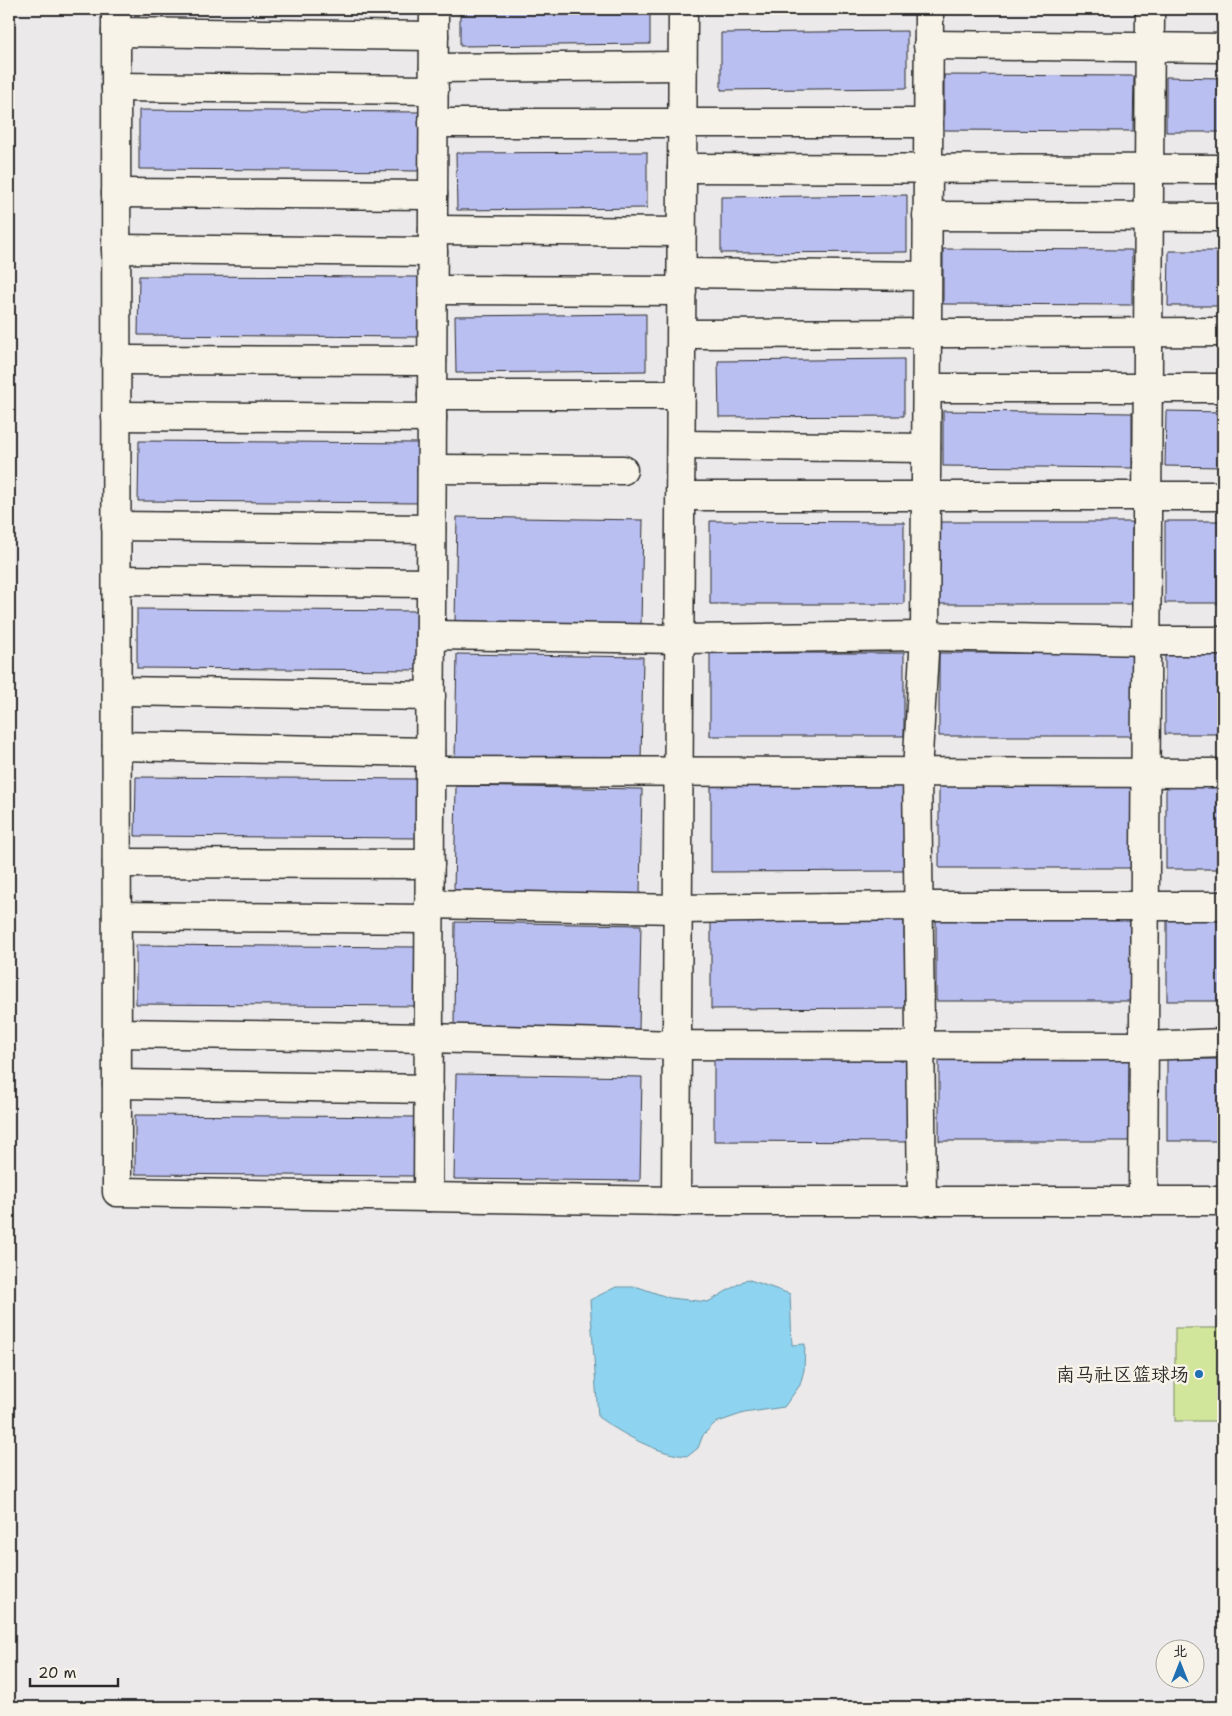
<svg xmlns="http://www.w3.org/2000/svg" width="1232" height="1716" viewBox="0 0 1232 1716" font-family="'Shantell Sans','LXGW WenKai TC',sans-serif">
  <rect width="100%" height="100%" fill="#ebe9ea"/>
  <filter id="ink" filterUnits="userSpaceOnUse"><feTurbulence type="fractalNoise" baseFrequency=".02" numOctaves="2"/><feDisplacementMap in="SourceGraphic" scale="10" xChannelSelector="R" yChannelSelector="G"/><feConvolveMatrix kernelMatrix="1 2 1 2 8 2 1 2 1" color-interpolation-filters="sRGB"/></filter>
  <g filter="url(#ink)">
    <rect fill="#d1e69b" stroke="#7e8863" x="1175" y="1328" width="48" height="93"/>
    <path fill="#8ed4f0" stroke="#6690a1" d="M 747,1279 L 790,1294 L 792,1345 L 805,1344 L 804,1370 L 800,1385 L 784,1407 L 744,1413 L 715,1423 L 703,1435 L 698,1448 L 688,1456 C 659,1455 622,1434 598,1417 L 590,1300 L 616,1287 L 638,1287 L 670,1298 L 708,1302 Z"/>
    <g fill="#babff1" stroke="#2b2b2b">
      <polygon points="460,9 650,9 650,44 460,46"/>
      <polygon points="907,31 907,88 721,90 721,33"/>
      <polygon points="944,75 1134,76 1133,131 944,130"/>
      <polygon points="1166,77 1223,78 1223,132 1166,132"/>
      <polygon points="139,110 423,112 423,171 139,169"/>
      <polygon points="647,152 647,208 457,210 456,153"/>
      <polygon points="907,195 907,252 721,253 721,197"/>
      <polygon points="943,249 1132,250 1132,305 943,304"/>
      <polygon points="1169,251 1223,251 1223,306 1168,306"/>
      <polygon points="139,276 422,277 422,337 138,335"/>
      <polygon points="646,314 646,371 456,373 455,316"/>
      <polygon points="904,359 904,416 719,417 718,361"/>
      <polygon points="943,411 1132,413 1132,468 943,466"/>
      <polygon points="1166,411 1223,412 1223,467 1165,466"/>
      <polygon points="139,441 422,443 422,503 138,501"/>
      <polygon points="457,517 643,520 641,625 455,621"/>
      <polygon points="710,521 904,522 904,604 710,604"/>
      <rect x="1165" y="521" width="58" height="82"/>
      <rect x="938" y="522" width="194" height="82"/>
      <polygon points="137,609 421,611 421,670 137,668"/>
      <rect x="1165" y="652" width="58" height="82"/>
      <rect x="710" y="653" width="194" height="83"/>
      <polygon points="939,653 1134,653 1133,736 939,736"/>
      <polygon points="457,654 643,657 641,762 455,758"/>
      <polygon points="136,777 419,779 419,838 135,836"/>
      <polygon points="904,785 905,871 711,872 711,786"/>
      <polygon points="939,785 1133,786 1133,868 939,868"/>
      <polygon points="456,786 642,789 640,894 454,891"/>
      <rect x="1166" y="786" width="57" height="83"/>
      <polygon points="904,916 905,1008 711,1009 711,917"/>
      <polygon points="936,918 1130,919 1130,1001 936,1001"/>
      <rect x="1167" y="919" width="56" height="82"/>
      <polygon points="455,922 641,925 639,1030 454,1027"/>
      <polygon points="136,945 420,947 419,1006 136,1004"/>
      <polygon points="939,1058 1133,1058 1132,1141 939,1141"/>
      <polygon points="714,1059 908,1059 908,1142 714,1141"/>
      <rect x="1167" y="1059" width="56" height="82"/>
      <polygon points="456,1074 642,1077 640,1181 454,1179"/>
      <polygon points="135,1115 419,1117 419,1176 135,1174"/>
    </g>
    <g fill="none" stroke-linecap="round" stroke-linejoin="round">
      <g stroke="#2b2b2b" stroke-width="31">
        <g id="minor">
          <polyline points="116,9 117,1192 676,1201 1223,1201"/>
          <polyline points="116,32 434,36"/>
          <polyline points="928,45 1223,48"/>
          <polyline points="434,68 683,66"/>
          <polyline points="116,87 434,90"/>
          <polyline points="433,123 928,123"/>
          <polyline points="682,168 1223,169"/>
          <polyline points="116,193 433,195"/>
          <polyline points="927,216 1223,217"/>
          <polyline points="433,230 682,232"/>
          <polyline points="116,249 433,252"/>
          <polyline points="682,273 927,276"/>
          <polyline points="433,290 682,291"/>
          <polyline points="682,334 1223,332"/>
          <polyline points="116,360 432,361"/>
          <polyline points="927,388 1223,388"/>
          <polyline points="432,395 681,395"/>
          <polyline points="116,416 432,418"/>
          <polyline points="681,445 926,448"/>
          <polyline points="432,469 623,470"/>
          <polyline points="681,496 1223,496"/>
          <polyline points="116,526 431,529"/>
          <polyline points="117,580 431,583"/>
          <polyline points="431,635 680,639 925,636 1146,641 1223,641"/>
          <polyline points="117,691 431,696"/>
          <polyline points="117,746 430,752"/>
          <polyline points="430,771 1223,773"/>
          <polyline points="117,863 430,864"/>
          <polyline points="429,904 678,909 919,906 1223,906"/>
          <polyline points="117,916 429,919"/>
          <polyline points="117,1033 429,1038 677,1045 1144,1046 1223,1043"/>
          <polyline points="117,1084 429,1089"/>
          <polyline points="428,1197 434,9"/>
          <polyline points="676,1201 683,9"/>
          <polyline points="1143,1201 1150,9"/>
          <polyline points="922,1202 917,772 925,636 929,9"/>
        </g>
      </g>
      <use href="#minor" stroke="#f7f3e8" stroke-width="28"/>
    </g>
  </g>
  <circle fill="#1f6fb2" stroke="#f7f3e8" stroke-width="2" cx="1199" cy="1374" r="5"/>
  <g text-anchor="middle" stroke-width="5" stroke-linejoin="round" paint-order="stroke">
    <g font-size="19" fill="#2b2b2b" stroke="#f7f3e8" text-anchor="end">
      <text x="1189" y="1381">南马社区篮球场</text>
    </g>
  </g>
  <rect width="1232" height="1716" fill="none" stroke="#f7f3e8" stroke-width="30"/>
  <rect x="15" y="15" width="1202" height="1686" fill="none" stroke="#2b2b2b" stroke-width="2" filter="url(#ink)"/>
  <g transform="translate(1180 1664)"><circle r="24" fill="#f7f3e8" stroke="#a5a39c"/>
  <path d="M0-4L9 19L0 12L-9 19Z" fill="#1f6fb2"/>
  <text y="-8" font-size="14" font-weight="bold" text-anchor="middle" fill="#2b2b2b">北</text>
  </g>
  <path d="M30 1678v8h88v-8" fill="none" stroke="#2b2b2b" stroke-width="2.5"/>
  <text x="38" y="1678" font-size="15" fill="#2b2b2b" stroke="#f7f3e8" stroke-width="4" paint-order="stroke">20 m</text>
</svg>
